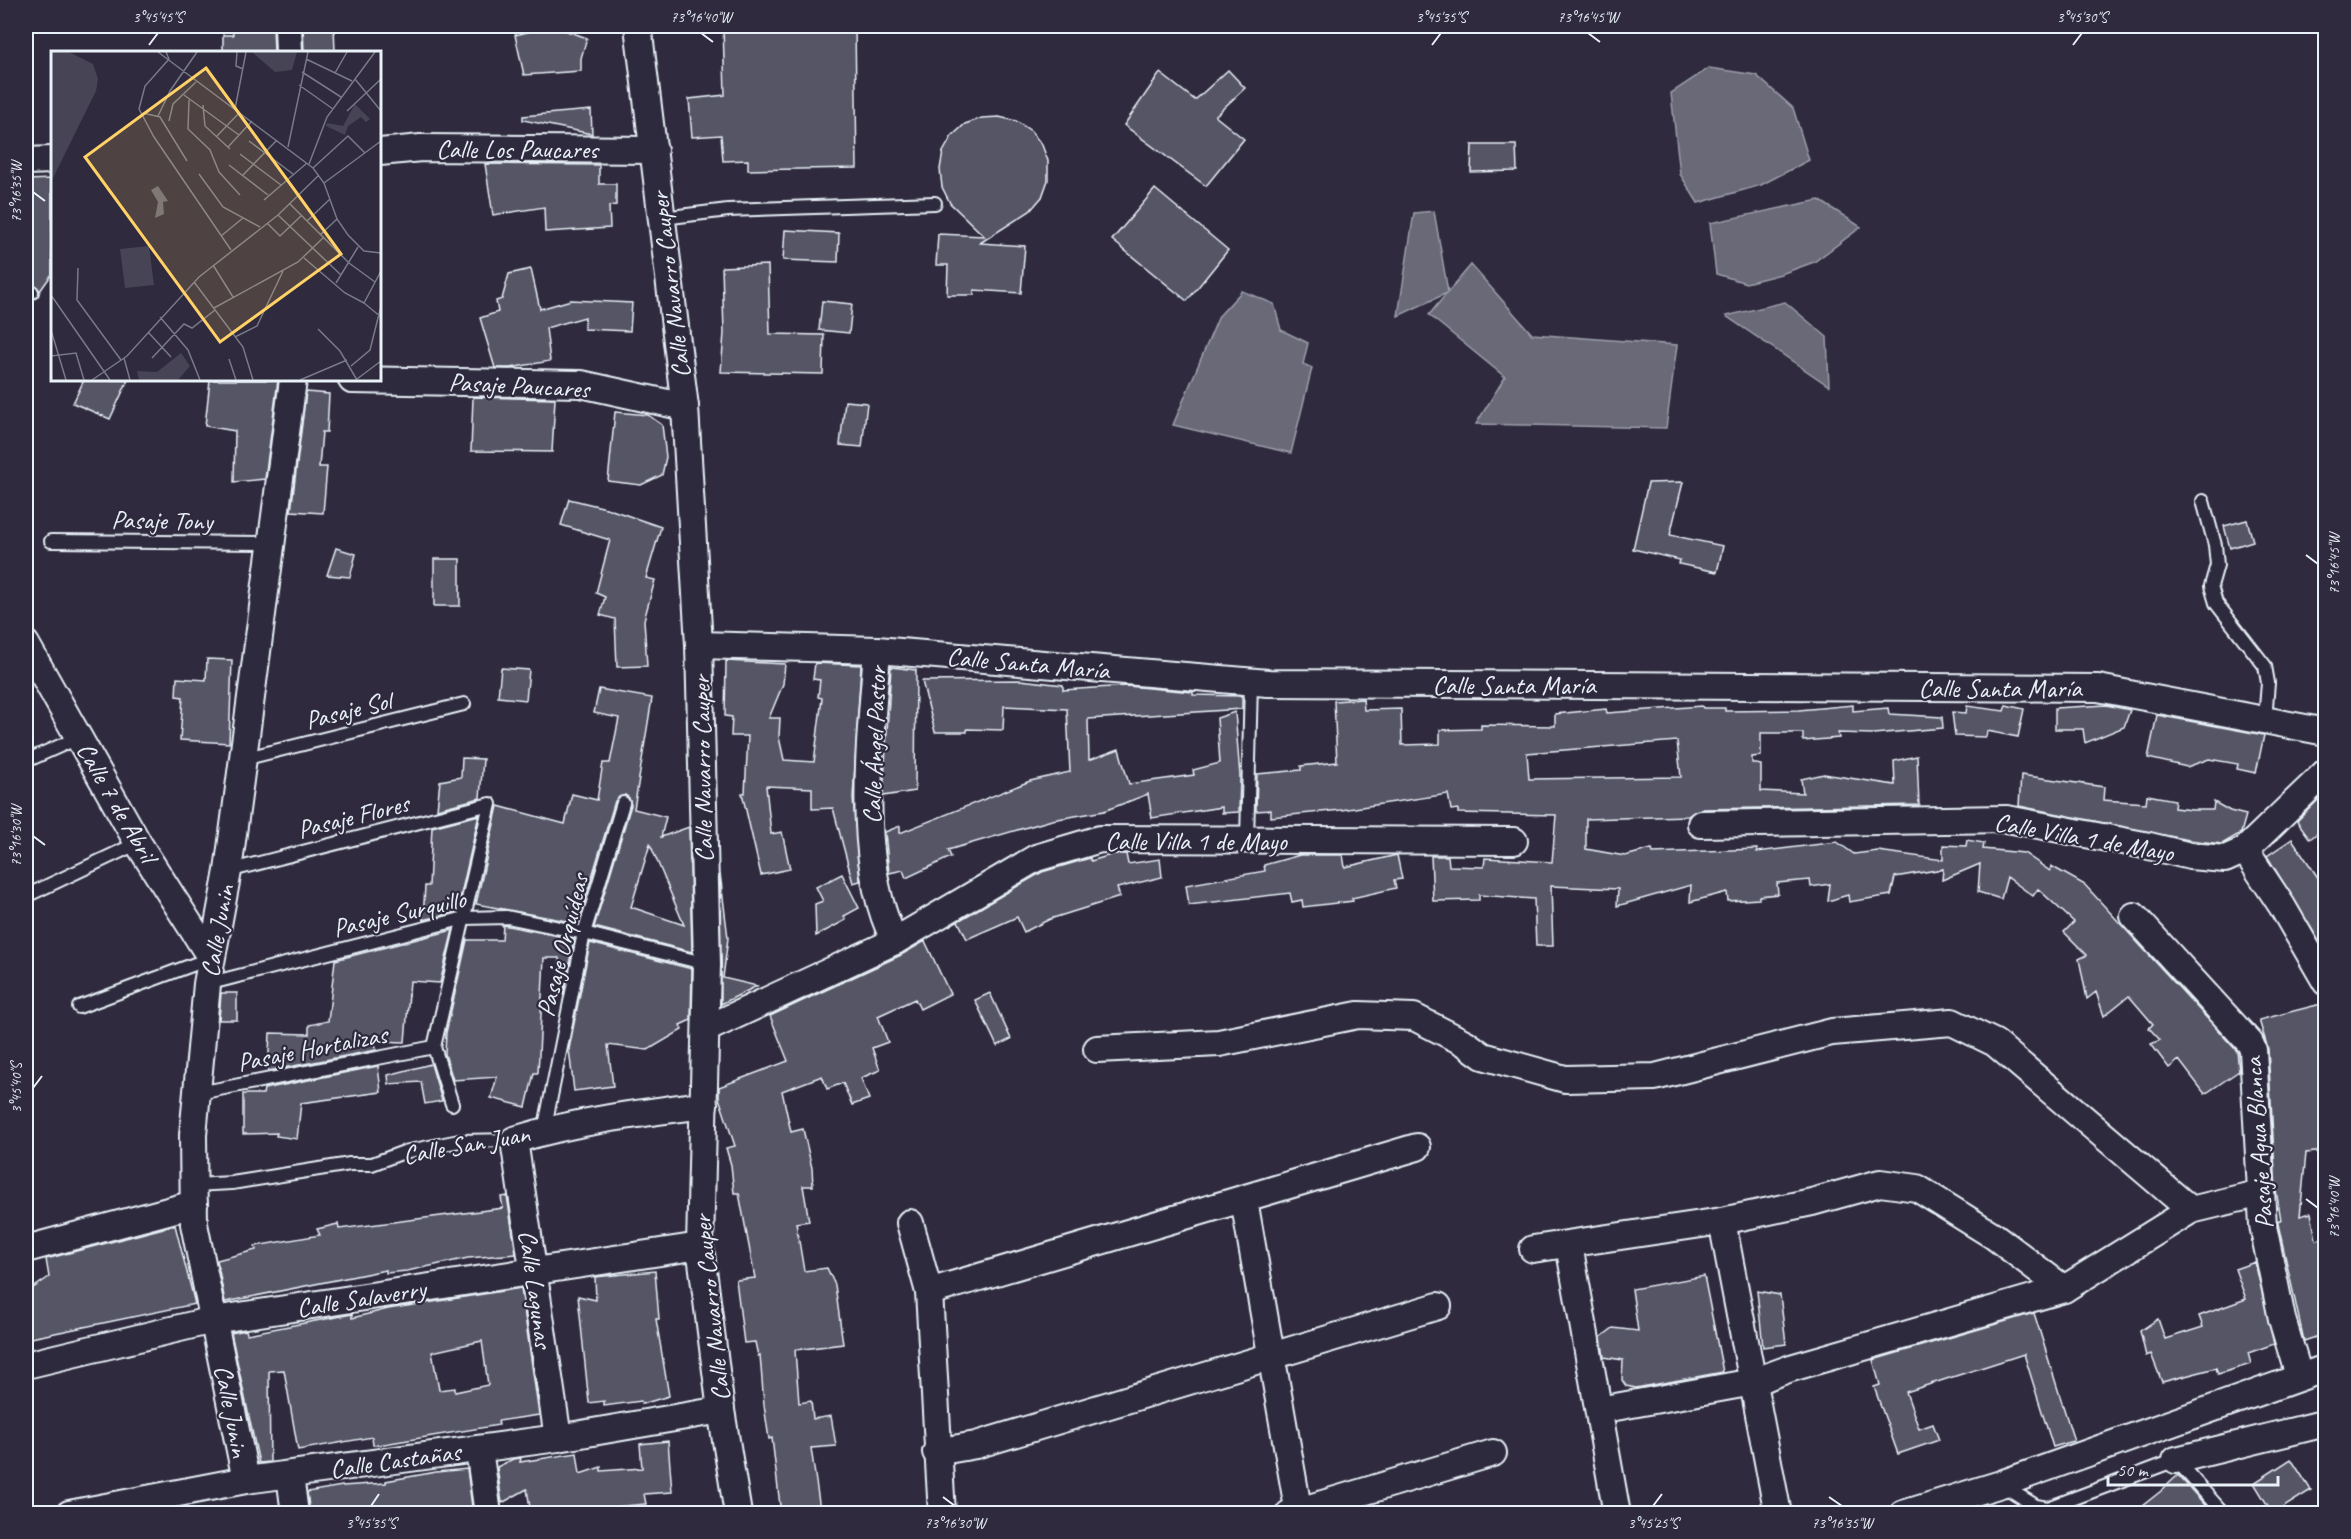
<svg xmlns="http://www.w3.org/2000/svg" width="2351" height="1539" viewBox="0 0 2351 1539" font-family="Caveat,sans-serif">
  <rect width="100%" height="100%" fill="#2f2a3d"/>
  <filter id="ink" filterUnits="userSpaceOnUse"><feTurbulence type="fractalNoise" baseFrequency=".0167" numOctaves="2"/><feDisplacementMap in="SourceGraphic" scale="12" xChannelSelector="R" yChannelSelector="G"/><feConvolveMatrix kernelMatrix="1 2 1 2 8 2 1 2 1" color-interpolation-filters="sRGB"/></filter>
  <g filter="url(#ink)">
    <g fill="#696978" stroke="#9c9fab" stroke-width="1.5">
      <polygon points="1709,68 1756,75 1793,108 1809,160 1761,185 1698,203 1680,174 1671,93"/>
      <polygon points="1819,200 1861,227 1814,262 1781,274 1746,283 1716,274 1710,223"/>
      <polygon points="1434,211 1448,292 1471,265 1532,334 1677,345 1666,428 1476,424 1505,377 1429,315 1447,293 1398,316 1414,213"/>
      <polygon points="1242,291 1274,304 1281,330 1308,343 1303,364 1312,368 1291,453 1173,425 1219,316"/>
      <polygon points="1785,302 1827,337 1829,386 1726,316"/>
    </g>
    <g fill="#575565" stroke="#e8f1f8" stroke-width="1.5" fill-rule="evenodd">
      <polygon points="232,26 273,26 274,52 223,52 223,35 233,35"/>
      <polygon points="303,26 334,26 335,52 304,52"/>
      <polygon points="527,26 568,26 567,31 587,38 581,58 581,71 524,75 515,35 528,32"/>
      <polygon points="723,26 855,26 857,168 748,170 748,160 723,161 721,135 692,137 689,99 725,95"/>
      <polygon points="1228,70 1245,88 1215,116 1244,139 1206,186 1124,125 1160,73 1195,100"/>
      <polygon points="591,110 592,134 523,120 523,116"/>
      <polygon points="999,117 1016,121 1031,131 1042,145 1048,161 1048,180 1042,197 1030,211 980,243 1025,246 1021,293 974,290 974,295 947,295 948,265 936,265 938,234 984,236 950,203 942,187 940,169 943,152 952,136 965,124 982,118"/>
      <polygon points="1472,145 1516,145 1517,171 1471,172"/>
      <polygon points="485,164 599,165 599,184 616,184 616,205 609,206 610,228 545,232 544,207 493,215"/>
      <polygon points="52,179 52,274 40,291 35,285 26,285 26,180"/>
      <polygon points="1155,189 1228,250 1187,301 1112,240"/>
      <polygon points="785,230 839,233 838,262 783,260"/>
      <polygon points="768,265 770,334 824,335 823,374 721,372 724,333 722,267"/>
      <polygon points="531,269 540,309 571,300 632,303 630,331 584,329 585,317 546,328 550,361 510,368 495,368 480,318 498,312 496,301 502,299 509,274"/>
      <polygon points="822,301 852,304 849,333 819,330"/>
      <polygon points="84,380 128,380 110,419 73,403"/>
      <polygon points="210,380 278,380 265,479 234,482 235,431 205,426"/>
      <polygon points="306,392 329,394 327,432 322,432 319,467 327,467 323,513 291,511"/>
      <polygon points="473,397 555,399 552,452 471,451"/>
      <polygon points="845,401 867,403 862,447 840,445"/>
      <polygon points="615,412 648,415 662,425 666,457 662,475 641,485 608,481"/>
      <polygon points="1683,482 1670,535 1723,546 1717,572 1679,564 1680,560 1633,549 1648,483"/>
      <polygon points="569,499 606,508 661,527 646,578 655,580 644,620 647,666 617,667 615,619 600,615 605,597 596,593 610,540 561,525"/>
      <polygon points="2247,520 2253,541 2230,548 2224,526"/>
      <polygon points="336,548 356,554 350,577 327,575"/>
      <rect x="434" y="559" width="26" height="47"/>
      <polygon points="207,659 232,660 229,743 180,740 183,697 176,696 177,678 206,680"/>
      <polygon points="726,661 785,664 783,684 769,718 780,718 779,737 784,760 814,762 822,698 818,697 820,680 813,679 815,663 861,665 853,798 860,881 853,883 833,808 812,809 812,788 766,786 771,834 782,832 790,869 761,875 742,793 745,793 748,736 731,736 732,717 725,716"/>
      <polygon points="891,667 916,670 915,791 883,796"/>
      <polygon points="501,668 529,670 526,700 498,697"/>
      <polygon points="1020,680 1063,685 1063,690 1127,686 1193,692 1193,695 1242,696 1242,709 1088,719 1089,760 1119,749 1129,784 1194,775 1193,770 1220,763 1217,718 1235,712 1240,776 1239,812 1222,813 1222,807 1152,818 1148,794 1104,811 1052,820 948,850 951,857 906,878 903,870 889,873 885,832 900,826 900,833 1030,781 1070,772 1067,709 1004,706 1003,730 967,729 967,732 935,732 922,681"/>
      <path d="M 599,689 L 652,698 L 634,809 L 666,817 L 661,837 L 689,827 L 692,952 L 594,927 L 631,805 L 629,798 L 625,795 L 615,801 L 578,923 L 476,904 L 498,806 L 565,824 L 572,794 L 597,800 L 603,763 L 610,763 L 619,718 L 594,713 ZM 650,844 L 684,925 L 631,907 Z"/>
      <path d="M 1363,699 L 1364,710 L 1401,709 L 1402,745 L 1440,744 L 1440,730 L 1481,729 L 1481,725 L 1555,726 L 1555,714 L 1606,709 L 1607,713 L 1702,706 L 1703,708 L 1725,708 L 1725,711 L 1799,710 L 1853,705 L 1853,711 L 1888,708 L 1889,714 L 1942,717 L 1943,728 L 1873,734 L 1838,733 L 1839,738 L 1803,741 L 1803,733 L 1761,733 L 1761,756 L 1752,757 L 1752,763 L 1761,765 L 1761,791 L 1803,793 L 1801,779 L 1824,774 L 1895,785 L 1894,761 L 1917,756 L 1919,805 L 1701,809 L 1688,816 L 1586,819 L 1586,849 L 1625,856 L 1652,849 L 1653,853 L 1757,849 L 1757,852 L 1837,842 L 1854,854 L 1878,851 L 1943,860 L 1943,845 L 1966,846 L 1967,840 L 1984,843 L 1983,849 L 2024,853 L 2050,871 L 2051,866 L 2085,885 L 2237,1051 L 2239,1071 L 2205,1094 L 2179,1060 L 2169,1068 L 2151,1044 L 2160,1040 L 2149,1028 L 2153,1024 L 2129,996 L 2104,1016 L 2096,992 L 2087,999 L 2079,959 L 2087,955 L 2064,932 L 2074,922 L 2038,889 L 2033,896 L 2007,877 L 2001,899 L 1978,892 L 1980,864 L 1942,880 L 1943,869 L 1895,877 L 1891,895 L 1849,902 L 1848,895 L 1828,901 L 1830,884 L 1811,887 L 1810,880 L 1777,883 L 1778,894 L 1759,896 L 1759,899 L 1728,901 L 1727,892 L 1690,902 L 1691,885 L 1617,906 L 1618,889 L 1551,886 L 1553,946 L 1536,946 L 1534,899 L 1479,895 L 1479,900 L 1433,901 L 1431,856 L 1448,856 L 1449,866 L 1484,867 L 1485,858 L 1552,862 L 1556,815 L 1458,813 L 1458,809 L 1451,810 L 1448,794 L 1341,810 L 1271,817 L 1271,810 L 1256,811 L 1257,774 L 1301,770 L 1301,766 L 1337,762 L 1334,701 ZM 1677,741 L 1681,777 L 1529,779 L 1527,753 Z"/>
      <polygon points="2006,705 2024,709 2018,737 1987,731 1986,737 1955,736 1952,712 1966,713 1967,706 2004,711"/>
      <polygon points="2106,705 2130,710 2124,727 2085,743 2083,729 2055,729 2055,708"/>
      <polygon points="2157,715 2264,735 2256,773 2237,769 2238,764 2209,759 2187,767 2148,758"/>
      <polygon points="462,758 483,759 480,798 437,809 440,781 461,777"/>
      <polygon points="2021,775 2104,787 2103,800 2146,803 2147,795 2175,800 2174,808 2192,810 2213,810 2214,802 2230,811 2246,815 2241,833 2222,844 2189,840 2019,806"/>
      <polygon points="2325,793 2325,827 2310,839 2297,821"/>
      <polygon points="479,815 457,912 423,920 425,886 429,886 432,827"/>
      <polygon points="2292,839 2325,888 2325,951 2267,856"/>
      <polygon points="1114,854 1126,854 1128,864 1160,859 1162,877 1117,888 1120,897 1050,919 1024,932 1017,917 967,939 958,921 1042,872 1090,858 1091,861"/>
      <polygon points="1300,855 1343,855 1345,867 1397,855 1402,879 1394,880 1396,888 1352,898 1353,901 1303,907 1302,900 1292,902 1290,893 1189,905 1186,885 1265,871 1264,865"/>
      <polygon points="720,873 728,938 723,978 757,986 721,1004"/>
      <polygon points="842,874 859,908 844,916 846,920 816,936 815,904 823,901 816,887"/>
      <polygon points="503,925 574,939 563,995 559,958 544,958 538,1073 534,1073 526,1107 491,1098 497,1077 453,1080 445,1054 446,1033 467,940 502,940"/>
      <polygon points="453,930 440,983 410,981 405,1042 375,1041 376,1050 268,1071 270,1033 309,1034 309,1025 328,1021 335,960"/>
      <polygon points="925,941 950,994 920,1009 915,999 878,1016 888,1042 872,1048 880,1070 861,1078 869,1099 852,1105 843,1083 827,1089 822,1076 782,1091 791,1132 803,1129 812,1168 813,1186 803,1186 809,1221 796,1223 804,1271 827,1268 835,1285 843,1344 795,1350 799,1403 811,1401 813,1419 831,1416 836,1446 811,1448 820,1509 781,1514 772,1438 769,1439 764,1405 760,1355 758,1356 755,1342 744,1343 736,1280 755,1278 739,1193 734,1193 731,1165 726,1148 735,1146 719,1098 719,1087 788,1061 770,1016 901,955"/>
      <polygon points="590,943 692,969 691,1020 680,1025 682,1030 648,1050 608,1045 613,1086 574,1091 569,1049"/>
      <polygon points="221,993 237,993 237,1020 219,1020"/>
      <polygon points="990,993 1011,1039 997,1046 975,1000"/>
      <polygon points="2325,1003 2325,1151 2306,1153 2300,1216 2311,1213 2316,1240 2324,1239 2325,1334 2304,1341 2278,1224 2278,1220 2281,1220 2276,1190 2268,1049 2259,1020"/>
      <polygon points="431,1064 442,1101 425,1104 421,1082 389,1084 388,1075"/>
      <polygon points="378,1066 381,1092 301,1103 297,1139 276,1136 277,1133 243,1134 243,1094 263,1094 264,1089"/>
      <polygon points="507,1196 516,1254 468,1258 407,1271 386,1273 386,1270 225,1302 217,1260 256,1250 255,1246 320,1235 317,1229 338,1224 339,1229 503,1208 501,1197"/>
      <polygon points="175,1225 195,1304 26,1339 26,1293 49,1277 46,1259"/>
      <polygon points="2255,1262 2274,1344 2248,1353 2251,1364 2218,1374 2216,1368 2162,1382 2151,1354 2146,1356 2140,1331 2158,1319 2165,1339 2203,1327 2199,1316 2246,1299 2235,1269"/>
      <polygon points="655,1271 659,1319 656,1319 669,1396 642,1404 641,1401 604,1406 604,1401 589,1403 578,1296 596,1300 595,1277"/>
      <polygon points="1704,1276 1723,1372 1636,1388 1626,1386 1622,1380 1623,1360 1604,1357 1601,1337 1613,1328 1638,1331 1632,1289"/>
      <path d="M 521,1288 L 539,1415 L 498,1421 L 499,1425 L 378,1445 L 373,1445 L 372,1437 L 298,1450 L 284,1370 L 269,1371 L 270,1462 L 259,1463 L 231,1333 L 246,1330 L 247,1334 L 352,1314 L 352,1318 L 388,1309 ZM 482,1341 L 488,1385 L 455,1392 L 455,1388 L 439,1390 L 432,1352 Z"/>
      <polygon points="1757,1291 1780,1295 1786,1344 1763,1347"/>
      <polygon points="2034,1313 2074,1441 2053,1447 2024,1354 1906,1392 1919,1429 1933,1424 1939,1440 1898,1454 1874,1387 1880,1385 1873,1360"/>
      <polygon points="668,1441 672,1492 644,1494 646,1504 605,1508 606,1514 531,1514 527,1489 502,1503 497,1467 513,1459 521,1458 520,1462 577,1453 580,1474 601,1467 601,1471 642,1468 640,1444"/>
      <polygon points="2291,1459 2311,1490 2273,1514 2254,1483"/>
      <polygon points="467,1469 473,1514 310,1514 307,1492 342,1486 386,1483 386,1481 436,1472"/>
      <polygon points="2178,1475 2213,1514 2132,1514 2161,1491"/>
    </g>
    <g fill="none" stroke-linecap="round" stroke-linejoin="round">
      <g stroke="#e8f1f8" stroke-width="16">
        <g id="lane">
          <polyline points="663,218 728,210 935,203"/>
          <polyline points="26,293 32,292"/>
          <polyline points="2203,501 2215,545 2217,565 2211,586 2216,603 2265,666 2268,683 2265,720"/>
          <polyline points="51,541 272,543"/>
          <polyline points="243,759 464,704"/>
          <polyline points="26,761 80,737"/>
          <polyline points="1247,840 1251,682"/>
          <polyline points="228,871 490,804 434,1047 452,1104"/>
          <polyline points="26,896 138,843"/>
          <polyline points="207,984 465,918 507,917 584,933 707,964"/>
          <polyline points="79,1007 211,958"/>
          <polyline points="199,1093 434,1047"/>
          <polyline points="544,1131 584,933 623,803"/>
          <polyline points="194,1185 232,1183 350,1164 372,1164 404,1152 459,1141 514,1140"/>
          <polyline points="2002,1485 2036,1506 2048,1508 2176,1460 2224,1514"/>
        </g>
      </g>
      <g stroke="#e8f1f8" stroke-width="30">
        <g id="street">
          <polyline points="288,26 289,52"/>
          <polyline points="638,26 685,407 699,645 707,964 700,1246 721,1410 738,1514"/>
          <polyline points="380,152 421,148 654,150"/>
          <polyline points="26,161 52,160"/>
          <polyline points="352,380 581,384 685,407"/>
          <polyline points="26,644 138,843 211,958"/>
          <polyline points="699,645 877,650 1268,683 2098,688 2326,732"/>
          <path d="M 877,650 C 871,736 854,863 895,941"/>
          <polyline points="1701,824 2007,819 2149,846 2190,856 2225,859 2245,850 2326,772"/>
          <polyline points="2245,850 2282,906 2326,982"/>
          <polyline points="2134,916 2250,1043 2253,1050 2263,1226 2282,1319 2299,1376"/>
          <polyline points="706,1029 895,941 1036,858 1100,839 1514,841"/>
          <polyline points="1097,1049 1219,1043 1358,1015 1414,1017 1465,1043 1483,1056 1565,1079 1655,1077 1832,1032 1952,1022 1995,1043 2191,1210"/>
          <polyline points="1244,1200 1299,1514"/>
          <polyline points="1722,1221 1778,1514"/>
          <polyline points="910,1223 929,1292 942,1514"/>
          <polyline points="1569,1245 1617,1514"/>
          <polyline points="26,1249 194,1204"/>
          <polyline points="1533,1249 1722,1221 1812,1202 1880,1183 1917,1188 1994,1236 2064,1289"/>
          <polyline points="929,1292 1417,1147"/>
          <polyline points="26,1365 213,1320 700,1246"/>
          <polyline points="1599,1410 1753,1382 1791,1368 2064,1289 2191,1210 2261,1193"/>
          <path d="M 558,1438 L 514,1140 C 576,1121 640,1113 704,1105"/>
          <polyline points="479,1449 488,1514"/>
          <polyline points="936,1452 976,1445 1438,1306"/>
          <polyline points="2176,1460 2326,1423"/>
          <polyline points="290,1475 295,1514"/>
          <polyline points="246,1480 194,1224 193,1135 207,984 228,871 293,380"/>
          <polyline points="69,1514 246,1480 558,1438 721,1410"/>
          <polyline points="1289,1514 1493,1453"/>
          <polyline points="1903,1514 2001,1484 2326,1368"/>
        </g>
      </g>
      <use href="#lane" stroke="#2f2a3d" stroke-width="12"/>
      <use href="#street" stroke="#2f2a3d" stroke-width="26"/>
    </g>
  </g>
  <path fill="none" stroke="#e8f1f8" stroke-width="2" d="M 701,33 L 713,42M 1588,33 L 1600,42M 149,45 L 158,33M 1432,45 L 1441,33M 2073,45 L 2082,33M 33,192 L 45,201M 2306,555 L 2318,564M 33,836 L 45,845M 33,1088 L 42,1076M 2306,1199 L 2318,1208M 943,1497 L 955,1506M 1829,1497 L 1842,1506M 371,1506 L 379,1494M 1653,1506 L 1662,1494"/>
  <g text-anchor="middle" stroke-width="4.5" stroke-linejoin="round" paint-order="stroke">
    <g font-size="26" fill="#e8f1f8" stroke="#2f2a3d">
      <text x="517" y="158">Calle Los Paucares</text>
      <text transform="translate(670 285) rotate(-97)" y="9">Calle Navarro Cauper</text>
      <text transform="translate(519 385) rotate(3)" y="9">Pasaje Paucares</text>
      <text transform="translate(162 520) rotate(1)" y="9">Pasaje Tony</text>
      <text transform="translate(1028 663) rotate(5)" y="9">Calle Santa María</text>
      <text x="1514" y="694">Calle Santa María</text>
      <text x="2000" y="697">Calle Santa María</text>
      <text transform="translate(348 710) rotate(-14)" y="9">Pasaje Sol</text>
      <text transform="translate(874 745) rotate(-88)" y="9">Calle Ángel Pastor</text>
      <text transform="translate(702 769) rotate(-91)" y="9">Calle Navarro Cauper</text>
      <text transform="translate(117 802) rotate(60)" y="9">Calle 7 de Abril</text>
      <text transform="translate(353 816) rotate(-14)" y="9">Pasaje Flores</text>
      <text transform="translate(2084 837) rotate(10)" y="9">Calle Villa 1 de Mayo</text>
      <text x="1196" y="850">Calle Villa 1 de Mayo</text>
      <text transform="translate(399 913) rotate(-13)" y="9">Pasaje Surquillo</text>
      <text transform="translate(217 931) rotate(-80)" y="9">Calle Junin</text>
      <text transform="translate(562 945) rotate(-76)" y="9">Pasaje Orquídeas</text>
      <text transform="translate(312 1048) rotate(-11)" y="9">Pasaje Hortalizas</text>
      <text transform="translate(2258 1143) rotate(-94)" y="9">Pasaje Agua Blanca</text>
      <text transform="translate(466 1144) rotate(-10)" y="9">Calle San Juan</text>
      <text transform="translate(536 1289) rotate(82)" y="9">Calle Lagunas</text>
      <text transform="translate(361 1298) rotate(-9)" y="9">Calle Salaverry</text>
      <text transform="translate(711 1308) rotate(-96)" y="9">Calle Navarro Cauper</text>
      <text transform="translate(232 1411) rotate(79)" y="9">Calle Junin</text>
      <text transform="translate(395 1460) rotate(-8)" y="9">Calle Castañas</text>
    </g>
  </g>
  <g transform="translate(51 51)">
    <rect width="330" height="330" fill="#2f2a3d"/>
    <path d="M 0,1 L 18,1 L 42,13 L 47,28 L 45,40 L 0,131 ZM 201,1 L 246,1 L 241,19 L 224,21 ZM 304,53 L 319,68 L 315,71 L 310,66 L 297,75 L 294,84 L 275,75 L 276,72 L 292,75 ZM 98,195 L 103,234 L 74,237 L 69,198 ZM 130,302 L 139,315 L 127,329 L 88,329 L 86,320 L 106,321 Z" fill="#464455"/>
    <path d="M 107,135 L 117,150 L 112,151 L 113,163 L 104,167 L 107,151 L 100,139 Z" fill="#696978"/>
    <path fill="none" stroke="#797a88" stroke-width="1.5" d="M 107,1 L 262,117 L 273,132 L 286,168 L 297,184 L 313,200 L 330,202M 115,1 L 118,8 L 94,35 L 88,58 L 103,86 L 180,199M 186,1 L 185,15 L 192,18M 255,8 L 301,30M 251,21 L 290,46M 284,22 L 296,1M 304,28 L 330,60M 248,34 L 282,58M 133,44 L 188,84M 138,49 L 137,78 L 159,99 L 168,121 L 189,144M 152,54 L 154,75 L 179,98M 184,58 L 195,1M 296,60 L 330,28M 92,62 L 109,66 L 136,110M 107,65 L 119,40 L 146,1M 118,70 L 122,53 L 145,31M 166,85 L 189,61M 198,90 L 242,123M 177,96 L 201,70M 237,96 L 257,1M 189,103 L 230,134M 258,113 L 276,66 L 324,1M 178,114 L 217,144M 262,117 L 297,85 L 314,102M 148,123 L 172,156 L 209,176M 192,124 L 226,89M 273,132 L 330,90M 213,149 L 256,112M 239,153 L 298,212 L 324,231M 227,164 L 290,224M 256,170 L 279,148M 216,172 L 229,185 L 250,165M 269,184 L 286,168M 170,185 L 192,167M 253,207 L 294,242 L 313,252M 162,214 L 182,246M 27,217 L 26,249 L 70,309M 143,231 L 192,296 L 202,329M 285,232 L 307,196M 0,244 L 59,329M 313,252 L 330,220M 313,252 L 330,266M 163,257 L 247,211 L 272,187M 109,266 L 137,299 L 149,329M 267,278 L 289,300 L 306,329M 0,279 L 15,329M 97,281 L 120,306M 184,286 L 206,275 L 232,220M 0,305 L 25,302 L 33,329M 73,307 L 79,329M 101,307 L 133,273 L 141,277 L 164,259M 178,308 L 185,329M 300,315 L 319,299 L 330,255M 306,328 L 330,310M 41,329 L 76,305 L 148,226 L 227,164 L 268,124M 249,329 L 296,309"/>
    <path fill="#ffd166" fill-opacity="0.15" stroke="#ffd166" stroke-width="3" d="M 155,17 L 290,203 L 169,291 L 34,106 Z"/>
    <rect width="330" height="330" fill="none" stroke="#e8f1f8" stroke-width="3"/>
  </g>
  <rect width="2351" height="1539" fill="none" stroke="#2f2a3d" stroke-width="66"/>
  <path d="M2108 1476v9h170v-9" fill="none" stroke="#e8f1f8" stroke-width="3"/>
  <text x="2117" y="1476" font-size="18" fill="#e8f1f8" stroke="#2f2a3d" stroke-width="4.5" paint-order="stroke">50 m</text>
  <rect x="33" y="33" width="2285" height="1473" fill="none" stroke="#e8f1f8" stroke-width="2"/>
  <g font-size="15" text-anchor="middle" fill="#e8f1f8">
    <text x="158" y="22">3°45'45"S</text>
    <text x="701" y="22">73°16'40"W</text>
    <text x="1441" y="22">3°45'35"S</text>
    <text x="1588" y="22">73°16'45"W</text>
    <text x="2082" y="22">3°45'30"S</text>
    <text transform="translate(16 192) rotate(-90)" y="5">73°16'35"W</text>
    <text transform="translate(2334 564) rotate(-90)" y="5">73°16'45"W</text>
    <text transform="translate(16 836) rotate(-90)" y="5">73°16'30"W</text>
    <text transform="translate(16 1088) rotate(-90)" y="5">3°45'40"S</text>
    <text transform="translate(2334 1208) rotate(-90)" y="5">73°16'40"W</text>
    <text x="371" y="1528">3°45'35"S</text>
    <text x="955" y="1528">73°16'30"W</text>
    <text x="1653" y="1528">3°45'25"S</text>
    <text x="1842" y="1528">73°16'35"W</text>
  </g>
</svg>
